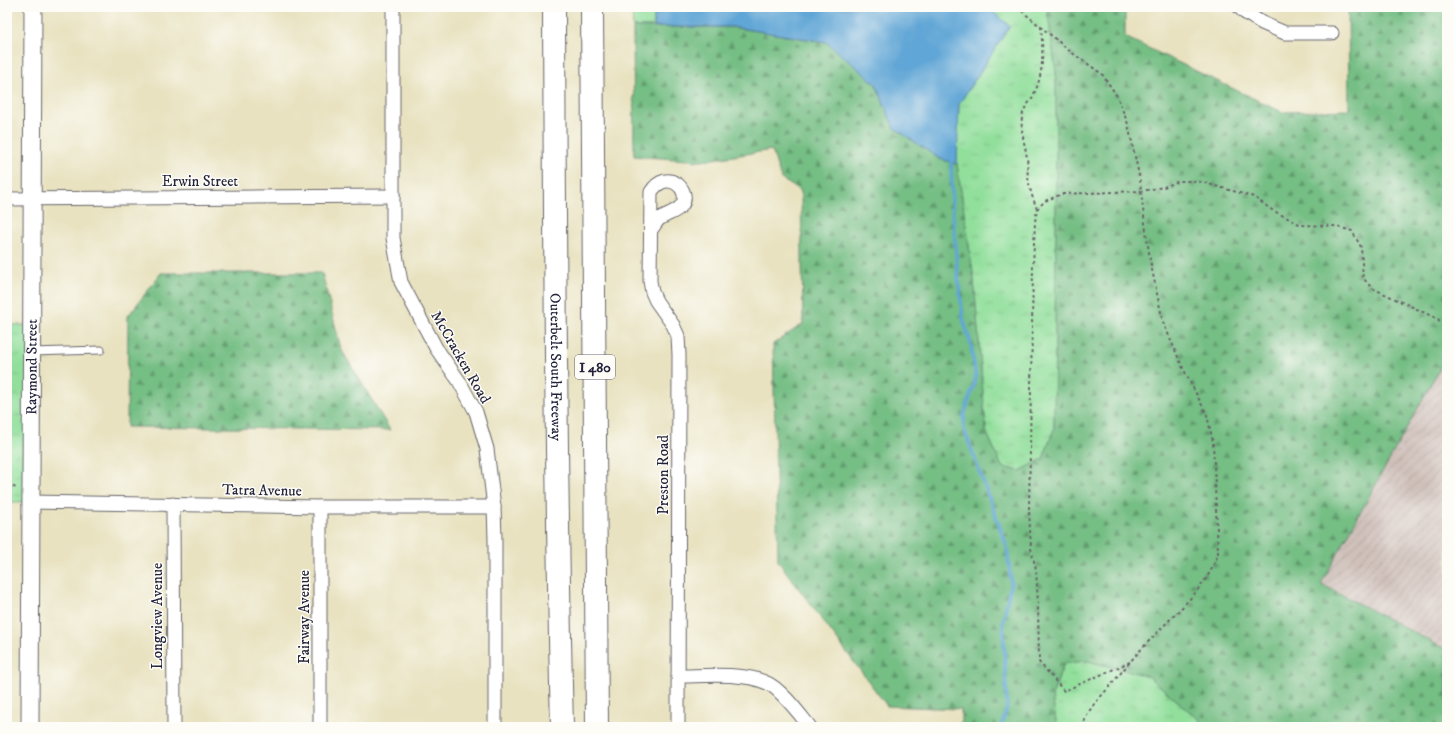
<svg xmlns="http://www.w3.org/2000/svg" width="1454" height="734" viewBox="0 0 1454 734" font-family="'IM FELL DW Pica',serif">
  <defs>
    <pattern id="industrial-furrows" width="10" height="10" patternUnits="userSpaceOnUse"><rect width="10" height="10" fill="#cfc0ba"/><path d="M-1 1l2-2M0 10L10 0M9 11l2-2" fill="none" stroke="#b1a5a1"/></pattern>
    <pattern id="grass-tufts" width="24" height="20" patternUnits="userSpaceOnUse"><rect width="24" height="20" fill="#92df9c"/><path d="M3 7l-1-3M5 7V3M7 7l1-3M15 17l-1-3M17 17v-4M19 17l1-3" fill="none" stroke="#7ebf87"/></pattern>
    <pattern id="forest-firs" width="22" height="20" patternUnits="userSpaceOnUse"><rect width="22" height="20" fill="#75be84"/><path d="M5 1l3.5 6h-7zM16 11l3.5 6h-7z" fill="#609a6d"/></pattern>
  </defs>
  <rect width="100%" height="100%" fill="#fdfcf7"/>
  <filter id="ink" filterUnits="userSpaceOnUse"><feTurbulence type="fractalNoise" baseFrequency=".025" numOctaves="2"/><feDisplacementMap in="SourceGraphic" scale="8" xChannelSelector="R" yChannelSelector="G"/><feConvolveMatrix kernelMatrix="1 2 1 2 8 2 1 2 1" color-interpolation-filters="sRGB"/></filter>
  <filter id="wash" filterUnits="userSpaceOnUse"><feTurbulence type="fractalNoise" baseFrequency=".012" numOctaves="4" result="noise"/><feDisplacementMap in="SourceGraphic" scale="16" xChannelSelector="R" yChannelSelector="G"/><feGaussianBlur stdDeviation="0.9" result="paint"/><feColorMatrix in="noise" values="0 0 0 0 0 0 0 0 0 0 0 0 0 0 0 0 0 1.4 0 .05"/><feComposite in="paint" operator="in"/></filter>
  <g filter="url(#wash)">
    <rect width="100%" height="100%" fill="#e8e2c0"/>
    <polygon fill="url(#industrial-furrows)" points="1447,355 1447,650 1321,584"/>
    <g fill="url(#grass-tufts)" stroke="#5a806c">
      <polygon points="632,7 654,7 654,27 633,27"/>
      <polygon points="987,7 1047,7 1056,72 1056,246 1054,429 1043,459 1020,471 1002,467 986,431 974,280 957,164 957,147 959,104 1010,26"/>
      <polygon points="7,325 31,325 30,502 7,502"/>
      <polygon points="1088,661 1148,676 1202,722 1203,727 1057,727 1052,696 1064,663"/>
    </g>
    <g fill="url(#forest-firs)" stroke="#4c7060">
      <polygon points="1047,7 1125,7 1125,37 1282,112 1349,110 1348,7 1447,7 1447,355 1321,584 1447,650 1447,727 1203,727 1202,722 1148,676 1088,661 1064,663 1052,696 1057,727 961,727 961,709 887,706 778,561 773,344 803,324 801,191 781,179 772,150 701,161 634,156 633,27 732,27 826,42 876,84 894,128 940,159 957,164 974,280 986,431 1002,467 1020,471 1043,459 1054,429 1056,246 1056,72"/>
      <polygon points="161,273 322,273 341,349 390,430 127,427 128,316"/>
    </g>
    <polygon fill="#61a6d6" stroke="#426488" points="654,7 987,7 1010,26 959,104 957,164 940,159 894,128 876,84 826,42 732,27 654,27"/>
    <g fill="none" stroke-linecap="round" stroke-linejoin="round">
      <polyline stroke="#61a6d6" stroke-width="3.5" points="951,158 952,200 957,268 963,318 971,345 976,378 964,415 964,429 1007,547 1011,582 1003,623 1007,708 1001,727"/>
    </g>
  </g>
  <g filter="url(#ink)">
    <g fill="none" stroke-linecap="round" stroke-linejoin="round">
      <g stroke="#67656a" stroke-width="9">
        <polyline id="service" points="31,352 101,350"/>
      </g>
      <g stroke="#67656a" stroke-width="15">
        <g id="minor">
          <polyline points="393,7 393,238 401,282 436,348 459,381 476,412 487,449 494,507 495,539 495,727"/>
          <polyline points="1239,7 1244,12 1262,23 1285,33 1332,33"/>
          <polyline points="7,199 393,196"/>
          <path d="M 651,230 C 653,227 656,223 658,220 C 665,214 676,213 682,205 C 692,190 667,167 651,192 L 650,281 L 652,292 L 656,301 L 673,325 L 678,336 L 679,355 L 678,727"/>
          <polyline points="30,502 320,507 494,507"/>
          <polyline points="173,504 174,727"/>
          <polyline points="320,507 320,727"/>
          <path d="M 678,676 C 704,676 744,672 767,683 C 780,688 801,716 810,727"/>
        </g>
      </g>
      <g stroke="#67656a" stroke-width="19">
        <g id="tertiary">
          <path id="s1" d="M 30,727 L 33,7"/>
        </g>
      </g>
      <g stroke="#67656a" stroke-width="24">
        <g id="motorway">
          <path id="s2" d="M 554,7 C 555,247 556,487 562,727"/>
          <polyline points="592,7 597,727"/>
        </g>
      </g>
      <g stroke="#67656a" stroke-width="2" stroke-dasharray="3 3" stroke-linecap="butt">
        <path d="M 1017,7 L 1071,52 L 1102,74 L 1117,96 L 1128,124 L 1140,180 L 1143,209 L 1150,260 L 1163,322 L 1182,366 L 1207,415 L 1213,442 L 1218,553 C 1210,585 1173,615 1151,639 C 1137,653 1124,669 1111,685 C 1100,698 1086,710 1083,727"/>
        <path d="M 1037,209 C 1033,199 1029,188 1028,176 C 1027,170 1028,164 1027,158 C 1025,143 1018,125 1024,110 C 1027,104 1032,100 1034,94 C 1044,73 1043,51 1041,28"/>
        <polyline points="7,485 17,488"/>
        <polyline points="1130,662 1064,691 1039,662 1038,604 1036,569 1031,549 1029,510 1033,266 1035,222 1037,209 1045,201 1062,194 1141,191 1164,187 1179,181 1198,181 1254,197 1272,210 1301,225 1334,226 1352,231 1361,247 1363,278 1372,288 1438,319 1447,330"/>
      </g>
      <use href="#service" stroke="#fff" stroke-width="7"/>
      <use href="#minor" stroke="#fff" stroke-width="13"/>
      <use href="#tertiary" stroke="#fff" stroke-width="17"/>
      <use href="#motorway" stroke="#fff" stroke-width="22"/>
    </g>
  </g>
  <g text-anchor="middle" stroke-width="3" stroke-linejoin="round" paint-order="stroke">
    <rect fill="#fdfcf7" stroke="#646373" stroke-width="1" x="575" y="355" width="40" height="24" rx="3"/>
    <g font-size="14" font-weight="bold" fill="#22223b">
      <text x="595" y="372">I 480</text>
    </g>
    <g font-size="15" fill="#22223b" stroke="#fdfcf7">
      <text x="200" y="186">Erwin Street</text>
      <text transform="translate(461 357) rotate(60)" y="5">McCracken Road</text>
      <text dy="5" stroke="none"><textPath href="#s1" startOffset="360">Raymond Street</textPath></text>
      <text dy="5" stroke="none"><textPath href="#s2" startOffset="360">Outerbelt South Freeway</textPath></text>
      <text transform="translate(663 475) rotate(-90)" y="5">Preston Road</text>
      <text transform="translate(262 490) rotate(1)" y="5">Tatra Avenue</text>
      <text transform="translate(157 616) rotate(-90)" y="5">Longview Avenue</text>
      <text transform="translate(304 617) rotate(-90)" y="5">Fairway Avenue</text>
    </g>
  </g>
  <rect width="1454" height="734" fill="none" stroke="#fdfcf7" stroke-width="24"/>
</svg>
